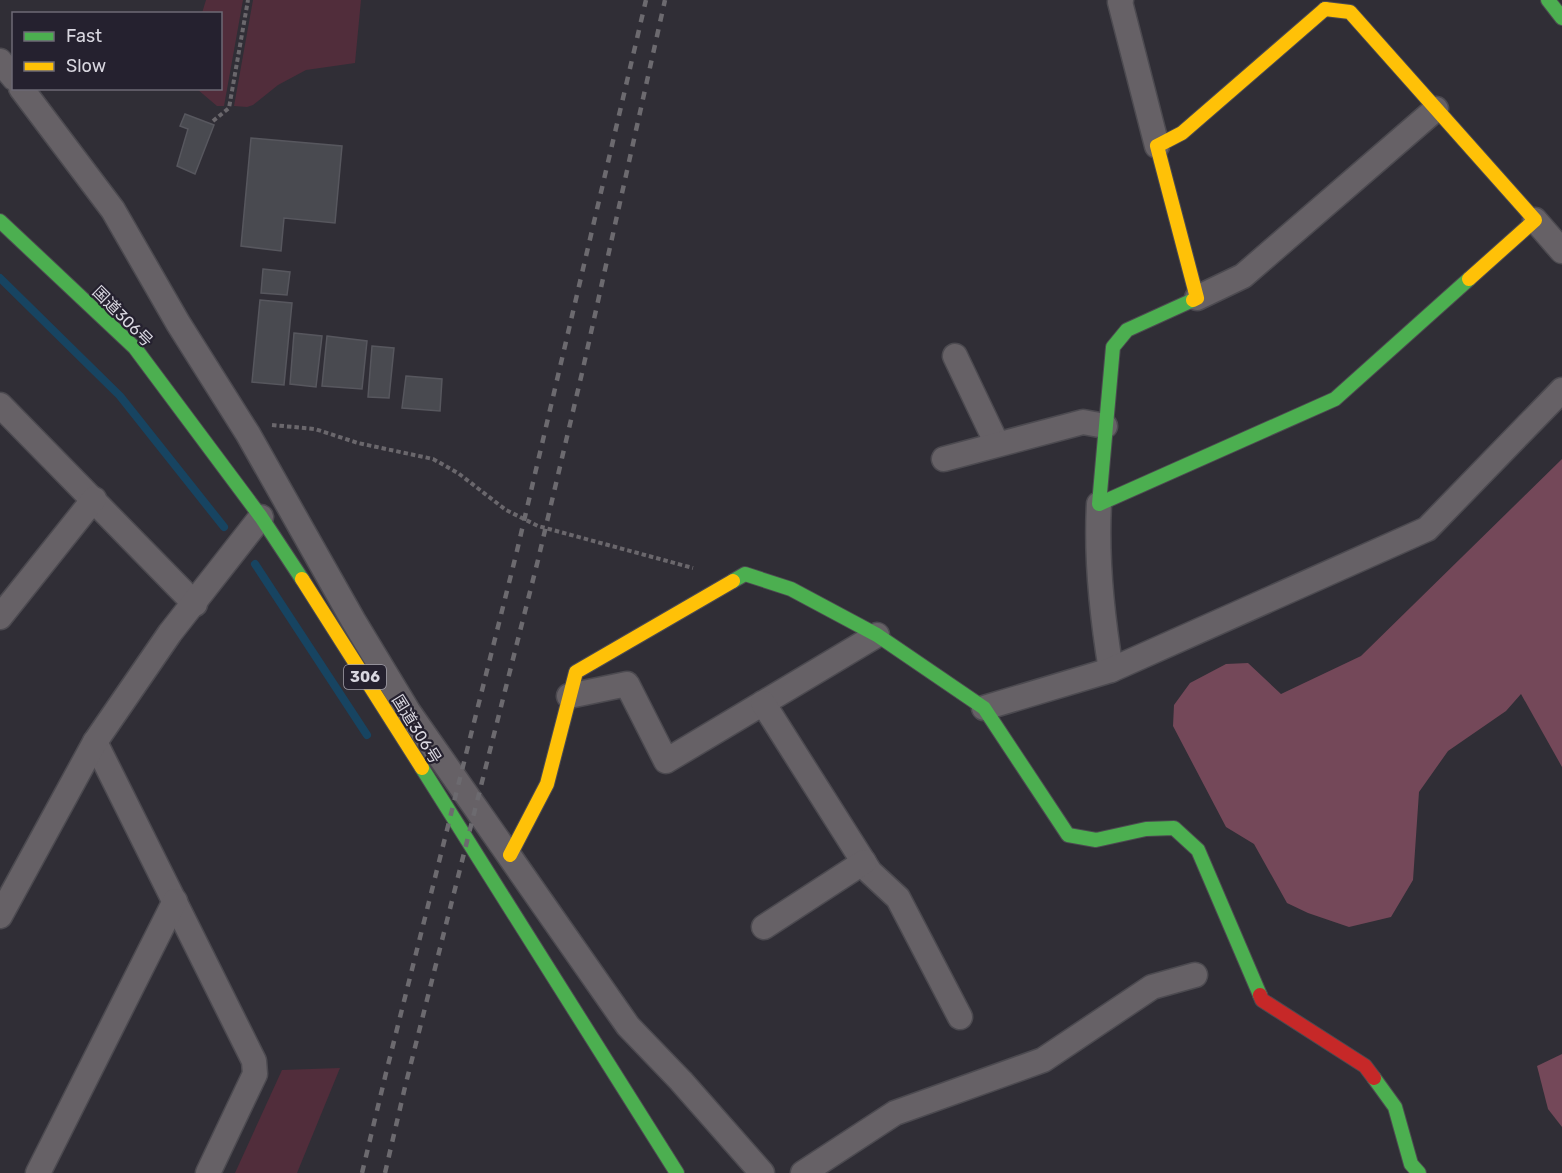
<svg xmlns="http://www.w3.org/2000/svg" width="1562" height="1173" viewBox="0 0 1562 1173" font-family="Rubik,'Noto Sans JP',sans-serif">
  <rect width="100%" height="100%" fill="#302e36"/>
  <g fill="#512d3b">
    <polygon points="206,0 243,0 224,106 217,106 197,89 220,88 220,14 202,13"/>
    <polygon points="253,0 361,0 355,63 306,70 278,85 253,105 247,107 234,106"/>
    <polygon points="340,1068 297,1173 235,1173 282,1070"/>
  </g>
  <g fill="#744859">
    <polygon points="1562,459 1562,767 1521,694 1506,711 1448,751 1419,792 1413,880 1391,917 1349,927 1308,913 1287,903 1254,844 1226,827 1173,726 1174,705 1190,683 1226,664 1248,663 1281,694 1361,656"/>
    <polygon points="1562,1054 1562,1127 1548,1109 1537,1066"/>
  </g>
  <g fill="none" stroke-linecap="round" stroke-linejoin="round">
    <g stroke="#174461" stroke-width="8">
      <polyline points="0,278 120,396 224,527"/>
      <polyline points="255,564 367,735"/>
    </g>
  </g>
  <g fill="#494a50" stroke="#57575e" stroke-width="1.5">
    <polygon points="185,114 214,125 195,174 177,166 188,129 180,126"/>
    <polygon points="251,138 342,146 335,223 284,218 281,251 241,246"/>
    <polygon points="263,269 290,272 287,295 261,293"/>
    <polygon points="260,300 292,303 284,385 252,382"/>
    <polygon points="294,333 322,336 316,387 290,384"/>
    <polygon points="327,336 367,341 362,389 322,386"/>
    <polygon points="372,346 394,348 389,398 368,397"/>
    <polygon points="406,376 442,379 440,411 402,408"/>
  </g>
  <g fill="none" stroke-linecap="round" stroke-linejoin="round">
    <g stroke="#4c4a50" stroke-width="27">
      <g id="street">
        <polyline points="1121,0 1120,2 1157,146"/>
        <polyline points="0,61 14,78"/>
        <polyline points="21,88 113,210 178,323 248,434 353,620 408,711 628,1026 681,1081 762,1173"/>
        <polyline points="1535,220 1562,251"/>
        <polyline points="1197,298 1243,276 1436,109"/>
        <polyline points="955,356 997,444"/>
        <polyline points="0,405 195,604"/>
        <polyline points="944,459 1083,422 1105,426"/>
        <path d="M 1099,504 C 1096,559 1102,616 1111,670"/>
        <polyline points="0,617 94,499"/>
        <polyline points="569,696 627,684 666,761 877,635"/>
        <polyline points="763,703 870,872 898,898 960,1017"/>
        <polyline points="984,708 1111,670 1427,529 1562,390"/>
        <polyline points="95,742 254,1061 255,1074 208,1173"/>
        <polyline points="0,916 95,742 170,633 261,517"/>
        <polyline points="764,927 864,862"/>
        <polyline points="38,1173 175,901"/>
        <polyline points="803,1173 895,1113 1043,1060 1152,987 1195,975"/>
      </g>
    </g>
    <g stroke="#4c4a50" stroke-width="16">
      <g id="fast">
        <polyline points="1548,0 1562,18"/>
        <polyline points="0,221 135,348 261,517 302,579"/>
        <polyline points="1193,300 1127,330 1113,347 1099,504 1335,399 1469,279"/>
        <polyline points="733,581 745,574 791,589 877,635 984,708 1068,835 1096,840 1146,829 1174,828 1198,850 1260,995"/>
        <polyline points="422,768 677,1173"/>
        <polyline points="1374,1078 1395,1107 1411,1164 1419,1173"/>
      </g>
    </g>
    <g stroke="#4c4a50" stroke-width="16">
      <g id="slow">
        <polyline points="1325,9 1350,12 1535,220 1469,279"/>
        <polyline points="1193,300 1197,298 1157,146 1182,133 1325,9"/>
        <polyline points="302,579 422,768"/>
        <polyline points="510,855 547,784 576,672 733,581"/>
      </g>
    </g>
    <g stroke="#4c4a50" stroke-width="16">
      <polyline id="jam" points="1260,995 1262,1000 1365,1066 1374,1078"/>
    </g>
    <g stroke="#6a676c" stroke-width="4" stroke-dasharray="4.5 3" stroke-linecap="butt">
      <polyline points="213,121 229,108 248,0"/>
      <polyline points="272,425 315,429 358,443 433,459 458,473 506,510 538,526 693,568"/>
    </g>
    <use href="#street" stroke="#666166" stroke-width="24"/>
    <use href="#fast" stroke="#4caf50" stroke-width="14"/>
    <use href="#slow" stroke="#ffc107" stroke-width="14"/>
    <use href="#jam" stroke="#c62828" stroke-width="14"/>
    <g stroke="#6c6a6f" stroke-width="4.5" stroke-dasharray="8 8" stroke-linecap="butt">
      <polyline points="362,1173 386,1073 516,555 646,0"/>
      <polyline points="385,1173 405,1087 538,560 582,373 665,0"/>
    </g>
  </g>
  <g text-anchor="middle" stroke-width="4.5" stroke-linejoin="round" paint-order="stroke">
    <rect fill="#25212f" stroke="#a3a0ab" stroke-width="1.5" x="344" y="665" width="42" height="24" rx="4.5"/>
    <g font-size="15" font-weight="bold" fill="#d9d7e0">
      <text x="365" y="682">306</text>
    </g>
    <g font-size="16" fill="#d9d7e0" stroke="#25212f">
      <text transform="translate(123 316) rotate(45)" y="6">国道306号</text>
      <text transform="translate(417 729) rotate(58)" y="6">国道306号</text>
    </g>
  </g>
  <rect x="12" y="12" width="210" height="78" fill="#25212f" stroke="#6d6a76" stroke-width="1.5"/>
  <rect x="24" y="32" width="30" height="9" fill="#4caf50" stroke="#6d6a76" stroke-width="1.5"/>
  <text x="66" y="42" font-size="18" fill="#d9d7e0">Fast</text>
  <rect x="24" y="62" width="30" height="9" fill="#ffc107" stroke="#6d6a76" stroke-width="1.5"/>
  <text x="66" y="72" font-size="18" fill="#d9d7e0">Slow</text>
</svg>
